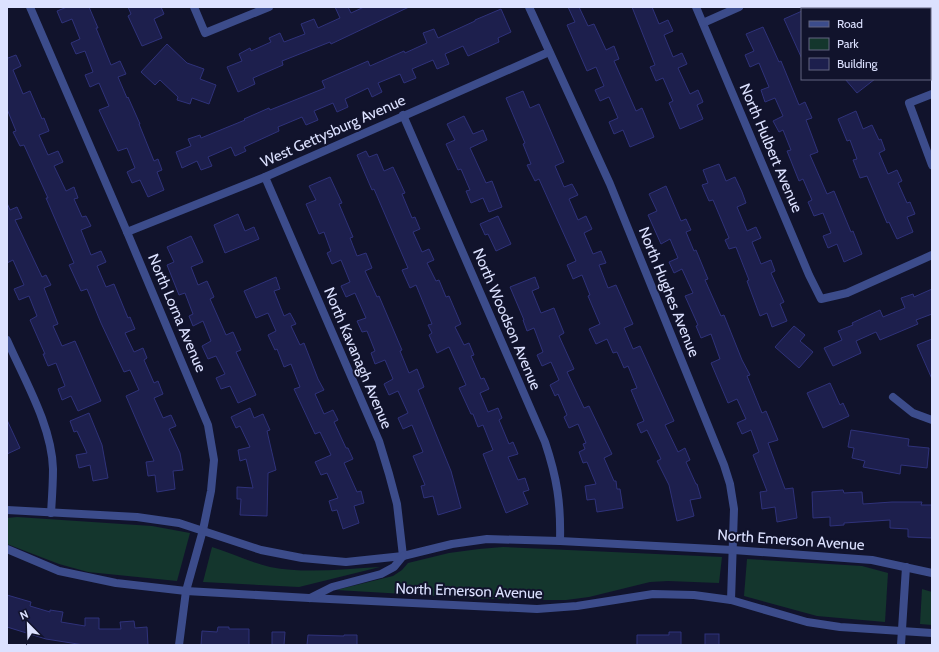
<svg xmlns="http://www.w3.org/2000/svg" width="939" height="652" viewBox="0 0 939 652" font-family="Cabin,sans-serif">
  <rect width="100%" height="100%" fill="#11132c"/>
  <g fill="#14362d">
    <polygon points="17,517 152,526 190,533 177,581 88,572 59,564 7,544 7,518"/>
    <path d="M 212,547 C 231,553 250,562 270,567 C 305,574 344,569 380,567 L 299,587 L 203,582 Z"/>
    <polygon points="503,547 722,557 719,583 668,581 650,582 589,597 566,600 547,600 490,599 336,590 393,576 402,570 408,563 449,553 479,549"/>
    <polygon points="747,559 862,566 888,573 885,622 817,616 744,596"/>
    <polygon points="922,589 932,592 932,625 920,624"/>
  </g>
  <g fill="#1d1f4d" stroke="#2f327a">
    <polygon points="67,7 89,7 98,28 96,28 111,65 120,61 126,74 118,77 127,98 128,97 140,124 139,124 154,161 158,159 162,170 157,172 164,190 148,197 140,180 132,183 127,172 135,168 127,148 118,151 99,110 109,106 99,83 90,87 85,75 93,72 85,51 76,54 71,43 80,39 72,19 62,23 57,11"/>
    <polygon points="128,7 161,7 164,14 154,19 162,38 142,46 128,16 131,14"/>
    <polygon points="335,7 348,7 351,13 364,7 409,7 331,44 330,42 282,61 283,65 253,78 255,84 238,92 227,67 242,61 239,54 250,48 251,51 271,42 269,38 280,33 284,42 305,34 301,24 314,19 318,28 340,18"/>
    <polygon points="568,7 579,7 588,26 594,24 606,50 614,46 619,59 614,61 636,111 642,108 654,137 630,147 623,130 614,134 609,122 618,118 609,97 600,101 595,90 604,86 596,67 587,71 567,25 575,22"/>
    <polygon points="632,7 652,7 659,24 668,20 673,31 664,35 673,57 682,53 687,64 678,68 690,94 698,90 703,102 697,105 703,119 680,129 669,103 673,101 663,78 656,81 650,67 655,65"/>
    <polygon points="501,9 511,32 498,38 499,42 468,56 463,46 445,54 449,64 437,69 433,60 412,69 416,78 404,83 400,74 378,83 382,92 372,97 368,88 345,99 348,107 337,112 333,103 314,111 318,120 306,125 302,117 278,127 279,131 244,147 246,151 235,156 231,147 208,157 212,166 201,170 197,161 182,168 176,152 191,146 188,139 200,135 201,138 245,120 244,119 269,108 270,110 325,88 322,81 368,61 370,66 404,51 405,53 427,43 423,33 434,29 438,38 475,21 475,20"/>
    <polygon points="802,11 802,59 784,19"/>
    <polygon points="763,27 779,62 781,61 799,105 805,102 812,118 806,120 818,152 810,155 827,194 834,191 851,232 853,231 862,254 844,262 837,244 828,248 823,236 831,233 823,213 814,216 808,202 812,200 803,179 799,181 787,151 791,150 783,130 779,132 773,121 783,116 775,98 765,102 761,90 769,87 759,63 750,67 745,55 754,51 746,34"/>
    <polygon points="167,44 187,63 204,69 200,79 216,85 209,104 192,98 190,104 177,100 178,97 160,80 155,85 141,72"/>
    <polygon points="16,55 21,66 13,70 23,94 30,91 42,119 44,118 49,131 39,135 48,155 58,151 63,162 54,166 66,191 74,187 78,198 74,199 82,217 86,216 91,226 81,230 91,255 101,251 106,262 97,266 106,287 114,284 128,318 130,317 135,329 125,333 134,352 143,348 147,358 144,360 154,383 158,381 163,394 154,398 163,418 171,415 176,426 169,429 180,453 183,470 173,471 175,489 157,492 155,475 148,476 146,462 154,461 126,396 139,390 130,370 124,372 101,323 87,289 81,291 69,265 74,263 46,198 48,198 24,145 20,146 13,132 16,131 7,109 7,57 8,58"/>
    <polygon points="845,79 875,79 857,93"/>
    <polygon points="523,91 530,108 539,104 564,162 555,166 564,187 572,184 578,195 569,199 578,220 586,216 592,229 584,233 593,254 601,251 606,263 599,265 608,288 616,285 633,324 624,328 633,349 640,346 674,421 665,425 678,452 685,448 690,460 686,462 696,484 697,484 701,498 690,500 694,516 677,521 669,485 657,461 661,459 647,430 641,433 637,424 644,421 631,390 637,388 628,366 624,368 617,352 613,353 607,339 596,344 589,329 600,324 588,296 590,295 582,275 573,279 567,265 576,261 539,179 535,181 527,165 531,164 523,144 525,143 506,98"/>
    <polygon points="856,111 863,129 872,125 879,140 881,139 885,150 879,153 888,174 897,170 902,181 898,183 907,203 910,202 915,214 907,217 913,232 897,239 889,222 887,223 867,176 860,178 853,160 857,159 850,140 847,141 838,119"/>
    <polygon points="464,116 473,134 483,130 487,140 470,148 486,183 492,181 502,207 489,212 483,198 471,203 466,191 470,190 461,169 458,170 446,144 455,140 447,124"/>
    <polygon points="366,151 369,157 377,154 384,171 393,167 400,182 405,193 402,194 412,218 415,217 420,229 413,232 422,252 429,249 434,260 427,263 436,281 439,280 446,297 449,296 461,324 455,327 464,345 469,343 474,355 471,356 481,379 484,378 489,389 480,393 488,412 498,408 502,418 499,420 509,444 513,442 518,454 508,457 518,480 525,478 529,490 523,492 528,504 506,513 483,454 493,450 483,425 478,427 473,414 471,414 459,388 466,385 449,347 437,353 429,335 432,333 428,325 432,324 416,285 410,288 402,270 408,268 374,189 372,190 357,155"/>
    <polygon points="719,164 726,181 735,177 742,192 746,203 737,207 747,231 756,227 761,238 752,242 761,264 771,260 775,271 771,273 784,302 780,304 787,321 772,327 767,313 760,316 747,281 749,280 736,247 729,249 725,240 729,238 713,200 709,201 702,185 708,183 703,170"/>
    <polygon points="330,177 342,203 339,204 353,237 350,238 357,256 366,253 372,268 365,271 377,297 379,296 402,350 400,351 409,373 417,369 424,387 418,390 451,471 461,508 438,515 433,496 424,498 421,486 425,485 413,456 423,452 412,425 403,429 398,418 408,413 398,391 389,395 384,384 393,379 385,360 375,364 371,353 375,351 367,331 362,332 357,321 366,318 355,293 346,297 341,286 350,282 341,260 332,264 327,253 331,251 324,232 319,234 306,204 316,200 309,186"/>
    <polygon points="666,186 681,221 686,219 691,230 686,232 694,251 696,250 708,279 705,280 721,316 724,315 742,360 750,375 747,376 762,413 766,411 778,440 768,443 785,489 793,488 797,518 777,522 775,507 762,509 760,492 767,491 753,455 759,452 751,430 742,434 737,423 746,419 737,399 728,403 711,363 720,359 711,334 701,338 696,326 698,325 685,296 693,293 682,269 674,273 669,262 678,258 670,239 661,244 648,215 657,211 649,194"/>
    <polygon points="7,203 10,210 17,207 22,218 15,220 42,277 46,275 51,285 44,288 58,324 53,326 62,346 75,341 101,401 78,411 71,396 62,400 58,389 65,386 56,363 48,366 43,354 45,354 30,320 37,316 29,296 19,300 14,289 24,285 13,260 7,263"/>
    <polygon points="238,214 245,231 254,227 259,239 225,253 214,225"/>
    <polygon points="498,216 511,244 496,251 488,234 485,235 480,224"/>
    <polygon points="191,236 203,262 191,267 198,285 207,281 214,297 210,299 226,335 233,332 241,350 236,352 256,395 238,403 230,386 221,389 216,378 225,374 216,356 208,359 202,346 211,341 203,321 193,326 189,316 193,314 185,293 179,295 167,265 174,262 167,247"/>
    <polygon points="276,277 280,289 274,291 284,316 290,313 296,324 291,326 300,345 304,343 318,379 324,390 315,394 324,414 333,410 338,420 334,422 346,448 348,448 353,459 344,463 357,492 361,491 364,503 354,506 359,523 343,529 337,510 332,511 329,501 338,498 327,473 321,475 315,462 331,455 320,432 315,434 294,389 300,387 291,364 284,367 277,349 275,350 268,335 276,331 268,313 256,318 244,291"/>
    <polygon points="535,277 539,288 532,291 541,313 554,308 564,333 559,336 574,369 567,372 584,408 589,406 612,454 604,458 614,481 616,481 617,489 620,489 623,508 597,512 595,499 587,500 585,486 596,484 587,462 583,463 579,452 585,449 583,444 586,443 578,424 569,428 564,417 567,415 558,394 555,396 550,385 559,380 551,362 542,366 537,355 543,352 534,328 527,331 523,320 524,320 510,287"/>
    <polygon points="932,289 932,314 916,320 918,324 880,340 876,332 856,341 861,353 833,366 824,348 842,340 838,331 853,325 852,323 880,310 883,317 905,308 901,298 913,294 914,297"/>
    <polygon points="794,326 805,335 800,341 813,352 799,368 775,347"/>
    <polygon points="932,339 932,379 917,345"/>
    <polygon points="830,383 840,405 843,403 849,416 823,428 807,393"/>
    <polygon points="250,408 254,418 263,414 270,430 267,431 276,470 268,473 267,516 240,515 241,499 237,499 237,487 253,488 246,459 240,461 238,450 250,447 240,426 236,428 231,417"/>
    <polygon points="89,413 102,445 108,478 93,481 90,465 79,468 76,455 87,453 77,431 74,432 70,421"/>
    <polygon points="7,420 20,448 7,454"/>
    <polygon points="851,430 909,439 908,446 929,448 927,468 901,465 900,474 863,467 865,461 852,458 854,448 848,447"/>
    <polygon points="843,490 844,493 862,492 863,504 892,502 922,502 921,505 932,505 932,538 908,537 908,529 890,528 890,520 844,523 844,525 830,526 830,517 813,518 812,492"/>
    <polygon points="7,595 31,602 30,606 50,612 50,610 63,612 61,622 85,626 85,618 99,618 99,629 121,629 120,622 134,621 135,628 147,627 148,645 84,645 46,639 7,627"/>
    <polygon points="218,627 229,627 229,629 249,629 249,645 201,645 202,631 217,632"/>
    <polygon points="272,632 285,632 284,645 272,645"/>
    <polygon points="669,632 681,632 681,645 637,645 637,635 669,635"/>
    <rect x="705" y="634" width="14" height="11"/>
    <polygon points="308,635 344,636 344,635 357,635 357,645 307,645"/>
  </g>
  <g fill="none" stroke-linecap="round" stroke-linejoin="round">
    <g stroke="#3c4c8b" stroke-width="8">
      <polyline points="30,7 127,232 208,425 214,460 211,491 203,530 186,591 179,645"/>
      <polyline points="194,7 205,33 269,7"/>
      <polyline points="529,7 610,184 724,465 730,484 734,509 731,600"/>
      <polyline points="696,7 809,275 821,299 847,293 932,255"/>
      <polyline points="703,23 739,7"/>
      <polyline points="932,94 909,103 932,165"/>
      <path d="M 403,115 L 545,442 C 557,478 561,503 560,541"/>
      <polyline points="265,177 379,441 389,474 397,504 403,556"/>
      <polyline points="127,232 265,177 549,52"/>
      <path d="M 7,340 C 24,379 52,426 53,469 C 53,484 52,498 51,513"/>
      <polyline points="893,397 913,413 932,420"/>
    </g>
    <g stroke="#3c4c8b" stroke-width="8">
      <polyline points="7,510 137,517 179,523 261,550 302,558 346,562 403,556 452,544 487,539 560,541 733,550 872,560 932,573"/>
      <polyline points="7,549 59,571 116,583 186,591 309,598 537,609 577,606 653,594 694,595 731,600 807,622 840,627 932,633"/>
      <polyline points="310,598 332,587 381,574 394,567 403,556"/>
      <polyline points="901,645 906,567"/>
    </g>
  </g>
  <g text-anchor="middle" stroke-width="4" stroke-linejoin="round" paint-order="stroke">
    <g font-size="15" fill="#dce1ff" stroke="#11132c">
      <text transform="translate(333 131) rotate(-24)" y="5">West Gettysburg Avenue</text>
      <text transform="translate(771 148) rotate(67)" y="5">North Hulbert Avenue</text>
      <text transform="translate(669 292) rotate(68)" y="5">North Hughes Avenue</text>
      <text transform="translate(177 313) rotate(67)" y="5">North Lorna Avenue</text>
      <text transform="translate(507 319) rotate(67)" y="5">North Woodson Avenue</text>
      <text transform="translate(358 358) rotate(67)" y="5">North Kavanagh Avenue</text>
      <text transform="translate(791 540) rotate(4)" y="5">North Emerson Avenue</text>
      <text transform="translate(469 591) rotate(2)" y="5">North Emerson Avenue</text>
    </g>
  </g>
  <rect width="939" height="652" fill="none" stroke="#dce1ff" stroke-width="16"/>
  <rect x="801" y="8" width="130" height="72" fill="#11132c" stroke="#626580"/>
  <rect x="809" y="21" width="20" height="6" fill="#3c4c8b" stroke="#626580"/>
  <text x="837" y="28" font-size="12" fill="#dce1ff">Road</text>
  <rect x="809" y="38" width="20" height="12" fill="#14362d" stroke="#626580"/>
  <text x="837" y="48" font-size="12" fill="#dce1ff">Park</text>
  <rect x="809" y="58" width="20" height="12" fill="#1d1f4d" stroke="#626580"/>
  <text x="837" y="68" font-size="12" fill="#dce1ff">Building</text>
  <g transform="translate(28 624) rotate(337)" stroke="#11132c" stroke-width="3" paint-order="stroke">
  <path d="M0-3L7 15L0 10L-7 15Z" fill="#dce1ff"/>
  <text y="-6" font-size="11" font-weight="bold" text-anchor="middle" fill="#dce1ff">N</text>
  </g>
</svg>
